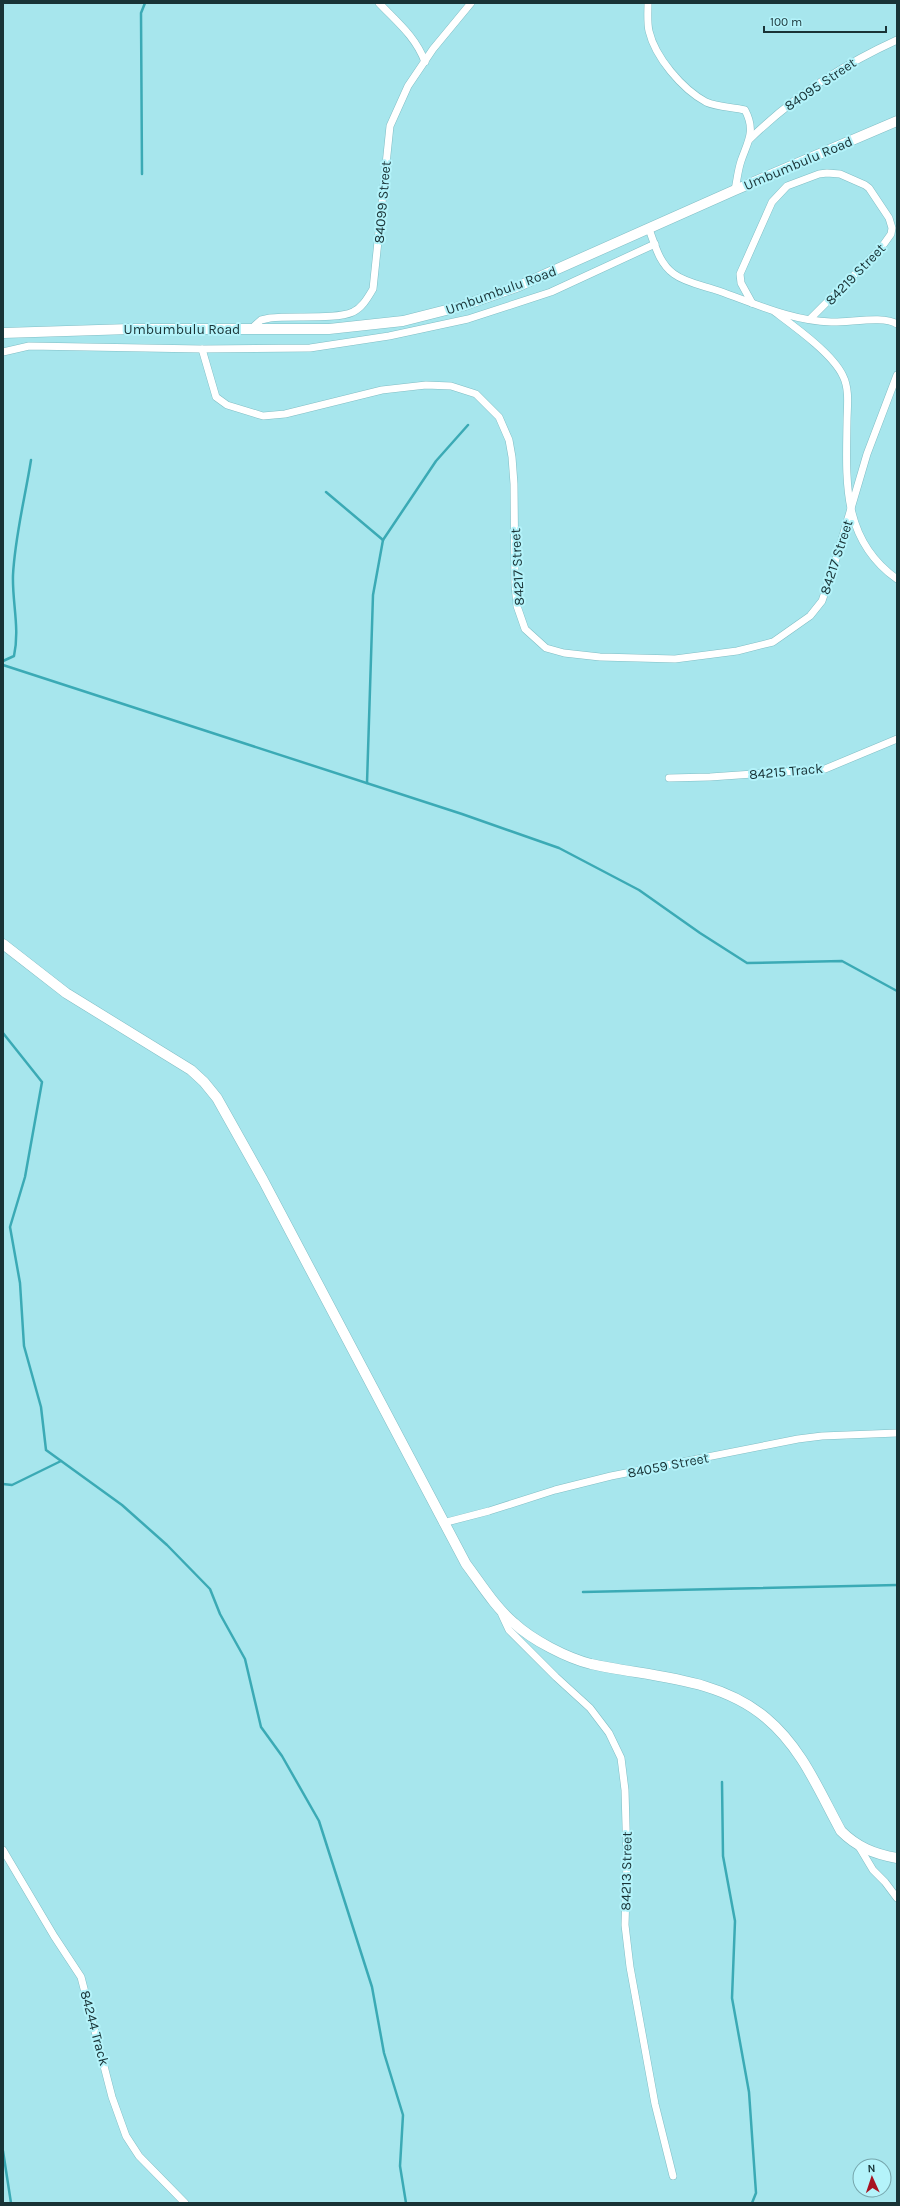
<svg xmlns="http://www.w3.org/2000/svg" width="900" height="2206" viewBox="0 0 900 2206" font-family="Karla,sans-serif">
  <rect width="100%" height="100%" fill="#a7e6ed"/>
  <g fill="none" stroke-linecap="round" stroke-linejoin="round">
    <g stroke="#3baab5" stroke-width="2.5">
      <polyline points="142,174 141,13 145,3"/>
      <polyline points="326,492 383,540"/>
      <path d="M 3,661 L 14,656 C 20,628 12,602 13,575 C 15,536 25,498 31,460"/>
      <polyline points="3,665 462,814 559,848 639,890 700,933 747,963 842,961 897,991"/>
      <polyline points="367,783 373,595 383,540 436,461 468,425"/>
      <polyline points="3,1033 42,1082 25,1177 10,1227 20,1283 24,1346 41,1407 46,1450 122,1505 167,1545 210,1589 220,1614 245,1659 261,1727 282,1756 319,1821 372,1987 384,2053 403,2115 400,2166 406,2203"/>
      <polyline points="3,1484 12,1485 61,1461"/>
      <polyline points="583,1592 897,1585"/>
      <polyline points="722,1782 723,1856 735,1921 732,1998 749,2092 756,2193 752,2203"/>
      <polyline points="3,2151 11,2203"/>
    </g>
    <g stroke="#80bec5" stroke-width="8">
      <g id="street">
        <path d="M 379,3 C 397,22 416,37 425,62"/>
        <path d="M 648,3 C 648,12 647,22 649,31 C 655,57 682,89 706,102 C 717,107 732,107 745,110 C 756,131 748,141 741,161 C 738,170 737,180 735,190"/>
        <path d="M 750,139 C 793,97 842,65 897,40"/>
        <path d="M 649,229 C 655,245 659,263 674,274 C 686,283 705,286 719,291 C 756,304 792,321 831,322 C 848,323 884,315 897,324"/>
        <polyline points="752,303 741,283 740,274 772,202 787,186 819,174 827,173 840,174 865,185 869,188 889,218 892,228 891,234 881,248 810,319"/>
        <path d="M 775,312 C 795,327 833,354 843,376 C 850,390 847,408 847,422 C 846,482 842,540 897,579"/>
        <path d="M 251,329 L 261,320 L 270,318 C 292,315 335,320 353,312 C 363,307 368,297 373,289 L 390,126 L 408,86 L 433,49 L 471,3"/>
        <polyline points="202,349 216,397 227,405 263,416 285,414 382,390 426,385 451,386 476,394 499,417 509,440 512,457 514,484 515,585 517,606 525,629 546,648 564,653 600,657 675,659 737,651 773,642 810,616 822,601 837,556 867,454 897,375"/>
        <polyline points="3,352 29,346 202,349 310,348 389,336 468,319 551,292 655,244"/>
        <polyline points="669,778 710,777 825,769 897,739"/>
        <polyline points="443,1523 489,1511 555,1490 611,1476 798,1439 822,1436 897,1433"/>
        <polyline points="502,1615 509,1630 556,1677 590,1708 609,1733 621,1758 625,1790 627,1861 625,1925 630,1967 655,2104 673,2176"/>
        <polyline points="858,1845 873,1870 885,1882 897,1898"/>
        <polyline points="3,1850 54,1936 81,1977 112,2097 126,2136 139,2156 185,2203"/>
      </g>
    </g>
    <g stroke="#80bec5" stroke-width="11">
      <g id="secondary">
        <polyline points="3,333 130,329 329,329 403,321 462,306 519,286 735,190 897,121"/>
        <path d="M 3,944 L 66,993 L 191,1070 L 204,1082 L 217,1098 L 263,1180 L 466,1564 C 481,1584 495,1607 514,1623 C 532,1640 567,1658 591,1664 C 650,1677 718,1677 766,1718 C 802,1748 819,1791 841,1831 C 857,1847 874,1854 897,1858"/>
      </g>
    </g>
    <use href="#street" stroke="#fff" stroke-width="7"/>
    <use href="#secondary" stroke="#fff" stroke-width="10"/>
  </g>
  <g text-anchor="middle" stroke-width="4" stroke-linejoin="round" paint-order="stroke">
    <g font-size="14" fill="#193336" stroke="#b4f3fa">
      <text transform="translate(820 84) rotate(-34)" y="5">84095 Street</text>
      <text transform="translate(798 163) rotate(-23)" y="5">Umbumbulu Road</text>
      <text transform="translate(382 202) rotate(-85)" y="5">84099 Street</text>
      <text transform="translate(855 274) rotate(-46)" y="5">84219 Street</text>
      <text transform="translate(501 290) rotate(-20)" y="5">Umbumbulu Road</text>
      <text x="182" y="334">Umbumbulu Road</text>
      <text transform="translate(836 557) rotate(-72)" y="5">84217 Street</text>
      <text transform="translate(517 567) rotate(-93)" y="5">84217 Street</text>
      <text transform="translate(786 771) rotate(-5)" y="5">84215 Track</text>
      <text transform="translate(668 1465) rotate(-11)" y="5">84059 Street</text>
      <text transform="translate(626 1871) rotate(-89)" y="5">84213 Street</text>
      <text transform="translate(95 2028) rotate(75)" y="5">84244 Track</text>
    </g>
  </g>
  <rect width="900" height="2206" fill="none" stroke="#193336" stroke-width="8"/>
  <g transform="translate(872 2178) rotate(357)"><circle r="19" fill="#b4f3fa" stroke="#76a6ac"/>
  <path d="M0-3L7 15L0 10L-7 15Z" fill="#a81221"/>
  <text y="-6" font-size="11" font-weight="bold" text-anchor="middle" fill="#193336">N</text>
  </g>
  <path d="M764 26v6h122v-6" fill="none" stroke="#193336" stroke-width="2"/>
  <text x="770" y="26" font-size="12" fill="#193336" stroke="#b4f3fa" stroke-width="3" paint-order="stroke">100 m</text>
</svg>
